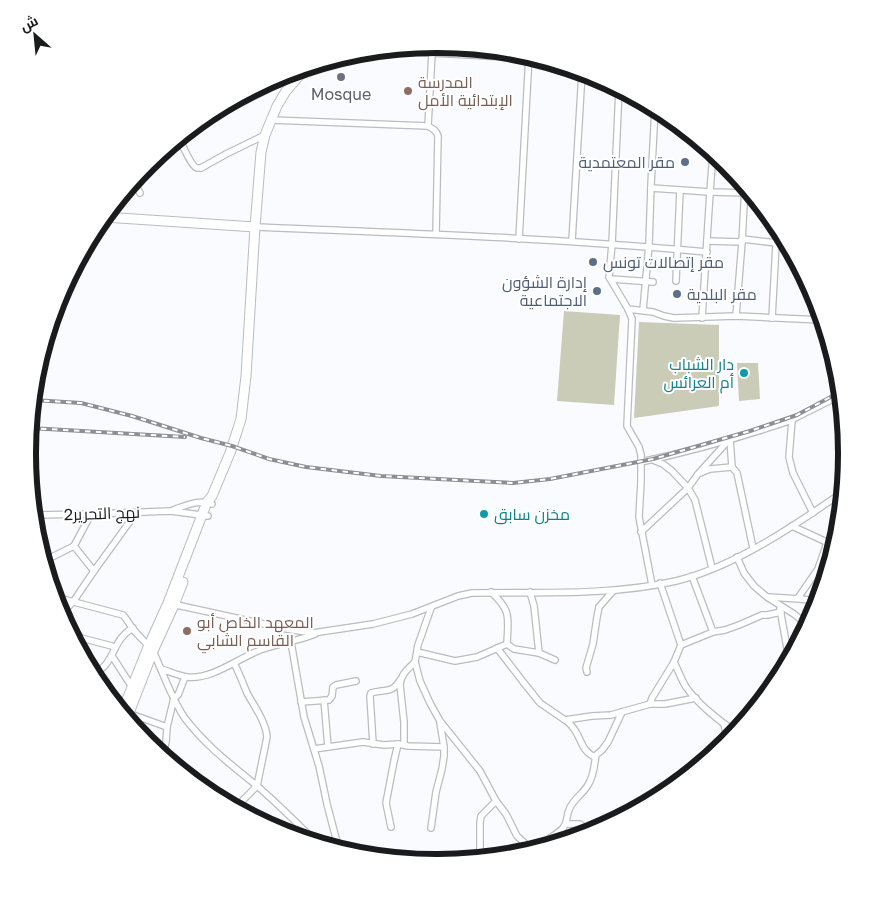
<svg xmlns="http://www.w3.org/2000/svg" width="874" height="907" viewBox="0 0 874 907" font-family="'Golos Text',Cairo,sans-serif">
  <rect width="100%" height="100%" fill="#f9fbff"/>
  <g fill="#caccb8">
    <polygon points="564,311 620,315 614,405 557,401"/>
    <polygon points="639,322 719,325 719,406 634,418"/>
    <polygon points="737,363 758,363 760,399 739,401"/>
  </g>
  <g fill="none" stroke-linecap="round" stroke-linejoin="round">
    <g stroke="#b9bcc1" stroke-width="8">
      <g id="street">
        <polyline points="377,50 542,59"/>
        <polyline points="619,89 612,244 609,277 628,309 632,319 627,426 639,447 641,455 641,481 639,517 652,585"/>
        <path d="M 271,120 L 428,126 C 433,129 436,130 438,136 L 436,234"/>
        <polyline points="428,126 432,53"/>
        <polyline points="193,127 298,74"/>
        <path d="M 179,138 C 182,144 191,166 197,168 C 198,168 200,168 201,168 L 226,154 L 265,135"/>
        <polyline points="133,181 140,193"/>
        <polyline points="651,188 710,192 750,193"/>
        <path d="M 255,227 C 406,233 556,238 707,252"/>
        <polyline points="519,239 529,55"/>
        <polyline points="742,239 776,243"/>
        <polyline points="572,241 582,72"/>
        <polyline points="707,241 742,242"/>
        <polyline points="611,279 653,282"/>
        <polyline points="676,281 680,190"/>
        <polyline points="628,309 653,312 664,316 674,318 736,316 822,320"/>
        <polyline points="643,310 649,245 651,185 655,108"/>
        <polyline points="736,316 742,242 745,186"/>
        <polyline points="702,318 710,192 713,153"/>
        <polyline points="772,318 777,226"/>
        <polyline points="816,320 817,301"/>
        <polyline points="835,361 836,389 834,398 842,405"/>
        <polyline points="792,420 789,457 793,473 813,513"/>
        <polyline points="730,439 732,467"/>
        <polyline points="653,460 663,464 672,471 688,488 695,500 712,568"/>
        <path d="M 641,462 C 692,451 742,437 792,420 L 797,417 L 841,395"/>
        <polyline points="700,473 710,469 732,467 737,473 753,548"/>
        <path d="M 173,510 C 185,506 198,499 212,504"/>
        <polyline points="34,515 91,514 171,511 208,516"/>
        <polyline points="792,526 835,546"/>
        <polyline points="641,532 688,488 698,474 728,441"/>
        <polyline points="74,546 94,571"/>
        <polyline points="737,557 744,573 754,586 767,597 794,614 807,625"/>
        <polyline points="44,561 74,546 91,514"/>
        <polyline points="692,576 713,632"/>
        <polyline points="660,583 681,645"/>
        <path d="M 491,592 C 512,611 508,618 507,644"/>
        <polyline points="530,592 534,606 539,653"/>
        <polyline points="769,597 800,599 818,601"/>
        <path d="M 55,598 L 59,598 L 123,615 C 127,619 129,624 133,629 C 139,637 147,643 153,651 C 163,673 171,697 184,717 C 204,744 230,764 256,785 C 277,803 297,823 317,843"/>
        <polyline points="798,598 818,569 827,543"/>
        <path d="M 172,604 L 287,629 L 313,633 L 373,624 L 412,614 L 458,596 L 472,593 C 539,592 610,596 676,581 C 734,567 794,526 843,492"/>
        <polyline points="431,608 418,645 415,662 420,681 430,703 440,721 480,771 496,801 506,814 517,836 532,850"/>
        <polyline points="780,609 789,659"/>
        <polyline points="65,610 77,633 81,638 112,646 115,648"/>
        <polyline points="61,614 73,602 94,571 136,513"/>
        <polyline points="291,642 304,717 319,766 327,804 339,850"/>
        <polyline points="507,644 514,649 539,653 555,660"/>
        <polyline points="497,648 524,683 540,703 565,720 592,716 611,715 650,704 665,704 696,698"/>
        <polyline points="417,652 455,661 477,657 507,644"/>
        <polyline points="112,656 132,687"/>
        <path d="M 674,662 C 678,670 681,679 686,687 C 697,703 719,721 736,732"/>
        <path d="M 234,663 C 239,673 243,683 247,693 C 254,706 266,722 267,737 L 257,786 L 235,808"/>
        <path d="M 161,669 C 168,671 180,676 187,677 C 213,680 239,657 263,649 C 280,643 298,641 315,634"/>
        <polyline points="587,672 586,668 593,644 597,617 599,607 613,591"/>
        <path d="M 93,674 C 116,664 111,640 133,628"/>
        <polyline points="324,700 328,747"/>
        <polyline points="301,702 329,700 332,696 333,687 336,685 356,681"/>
        <polyline points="650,704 652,698 674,662 681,645 713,632 725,630 739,625 762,615 767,615 781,612"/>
        <polyline points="128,713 167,727"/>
        <path d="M 565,720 C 570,723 573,727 576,732 C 582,742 583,752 595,757"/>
        <polyline points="724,724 728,742"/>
        <polyline points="730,728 742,724"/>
        <path d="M 373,744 L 370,696 L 371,693 C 384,689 392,694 400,680"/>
        <path d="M 404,745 L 404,722 L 400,685 C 401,674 408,669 415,662"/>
        <polyline points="314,749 363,742 384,745 398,744 408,746 444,747"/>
        <polyline points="163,756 166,742 167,727 174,698 178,695 185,677"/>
        <polyline points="566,824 580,824 591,833"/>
        <polyline points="391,827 386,803 394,761 398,744"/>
        <polyline points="431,828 436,792 442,769 444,756 444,747 440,723"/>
        <polyline points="298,837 306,832"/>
        <path d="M 540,848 C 546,838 556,836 563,828 C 568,822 566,816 569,810 C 572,800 583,794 588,785 C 594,776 594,766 596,755 L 602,750 L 608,742 L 622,712"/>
        <polyline points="480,859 480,823 481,816 496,801"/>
      </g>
    </g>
    <g stroke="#b9bcc1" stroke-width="11">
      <g id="secondary">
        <polyline points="104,217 255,227"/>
        <polyline points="122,712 149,645 168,603 207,502 212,496 230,453 241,419 246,376 255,227 261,152 265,135 277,106 286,91 300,75 316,64"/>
        <polyline points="127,718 153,651 174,605 183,582"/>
      </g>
    </g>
    <use href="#street" stroke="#fff" stroke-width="5.5"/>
    <use href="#secondary" stroke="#fff" stroke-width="9"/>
    <g stroke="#8c8e91" stroke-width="4">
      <g id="rail">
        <polyline points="33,400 81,403 132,416 201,438 232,446 269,459 306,467 381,476 513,483 550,479 653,459 750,431 797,415 840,392"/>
        <polyline points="30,428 185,437"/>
      </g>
    </g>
    <use href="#rail" stroke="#fff" stroke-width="2" stroke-dasharray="5.5" stroke-linecap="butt"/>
  </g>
  <circle fill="#6b7280" stroke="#fff" stroke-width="2" cx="341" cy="77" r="5"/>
  <g fill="#8d6e63" stroke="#fff" stroke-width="2">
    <circle cx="408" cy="91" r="5"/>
    <circle cx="187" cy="631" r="5"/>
  </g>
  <g fill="#5c6f8a" stroke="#fff" stroke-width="2">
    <circle cx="685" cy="162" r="5"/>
    <circle cx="593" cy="262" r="5"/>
    <circle cx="597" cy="291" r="5"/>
    <circle cx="677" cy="294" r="5"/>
  </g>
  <g fill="#0f9aa8" stroke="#fff" stroke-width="2">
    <circle cx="744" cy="373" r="5"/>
    <circle cx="484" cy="514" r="5"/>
  </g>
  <g text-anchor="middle" stroke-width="4" stroke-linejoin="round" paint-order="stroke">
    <g font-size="16" fill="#785e54" stroke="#fff" text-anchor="start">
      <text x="418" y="88">المدرسة<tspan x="418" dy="18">الإبتدائية الأمل</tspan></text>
      <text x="197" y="628">المعهد الخاص أبو<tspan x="197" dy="18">القاسم الشابي</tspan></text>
    </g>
    <g font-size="16" fill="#5b616d" stroke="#fff">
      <text x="341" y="100">Mosque</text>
    </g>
    <g font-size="16" fill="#4e5e75" stroke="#fff" text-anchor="end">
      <text x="675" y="168">مقر المعتمدية</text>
      <text x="603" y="268" text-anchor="start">مقر إتصالات تونس</text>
      <text x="587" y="288">إدارة الشؤون<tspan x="587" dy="18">الاجتماعية</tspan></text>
      <text x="687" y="300" text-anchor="start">مقر البلدية</text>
    </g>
    <g font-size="16" fill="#0d838f" stroke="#fff" text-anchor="end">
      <text x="734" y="370">دار الشباب<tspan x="734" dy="18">أم العرائس</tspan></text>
      <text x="494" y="520" text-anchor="start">مخزن سابق</text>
    </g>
    <g font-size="16" fill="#1a1b1d" stroke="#fff">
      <text transform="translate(102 513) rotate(-2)" y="6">نهج التحرير2</text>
    </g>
  </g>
  <path d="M0 0H874V907H0ZM436 53H438A400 400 0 0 1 838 453V454A400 400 0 0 1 438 854H436A400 400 0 0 1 36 454V453A400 400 0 0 1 436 53Z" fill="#fff" fill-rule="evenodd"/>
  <path fill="none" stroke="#1a1b1d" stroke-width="6" d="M436 53H438A400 400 0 0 1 838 453V454A400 400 0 0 1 438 854H436A400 400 0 0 1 36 454V453A400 400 0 0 1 436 53Z"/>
  <g transform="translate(35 35) rotate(333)" stroke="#ffffff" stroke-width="4" paint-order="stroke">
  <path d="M0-4L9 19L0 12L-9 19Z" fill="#1a1b1d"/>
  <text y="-8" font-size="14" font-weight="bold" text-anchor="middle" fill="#1a1b1d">ش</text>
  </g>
</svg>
